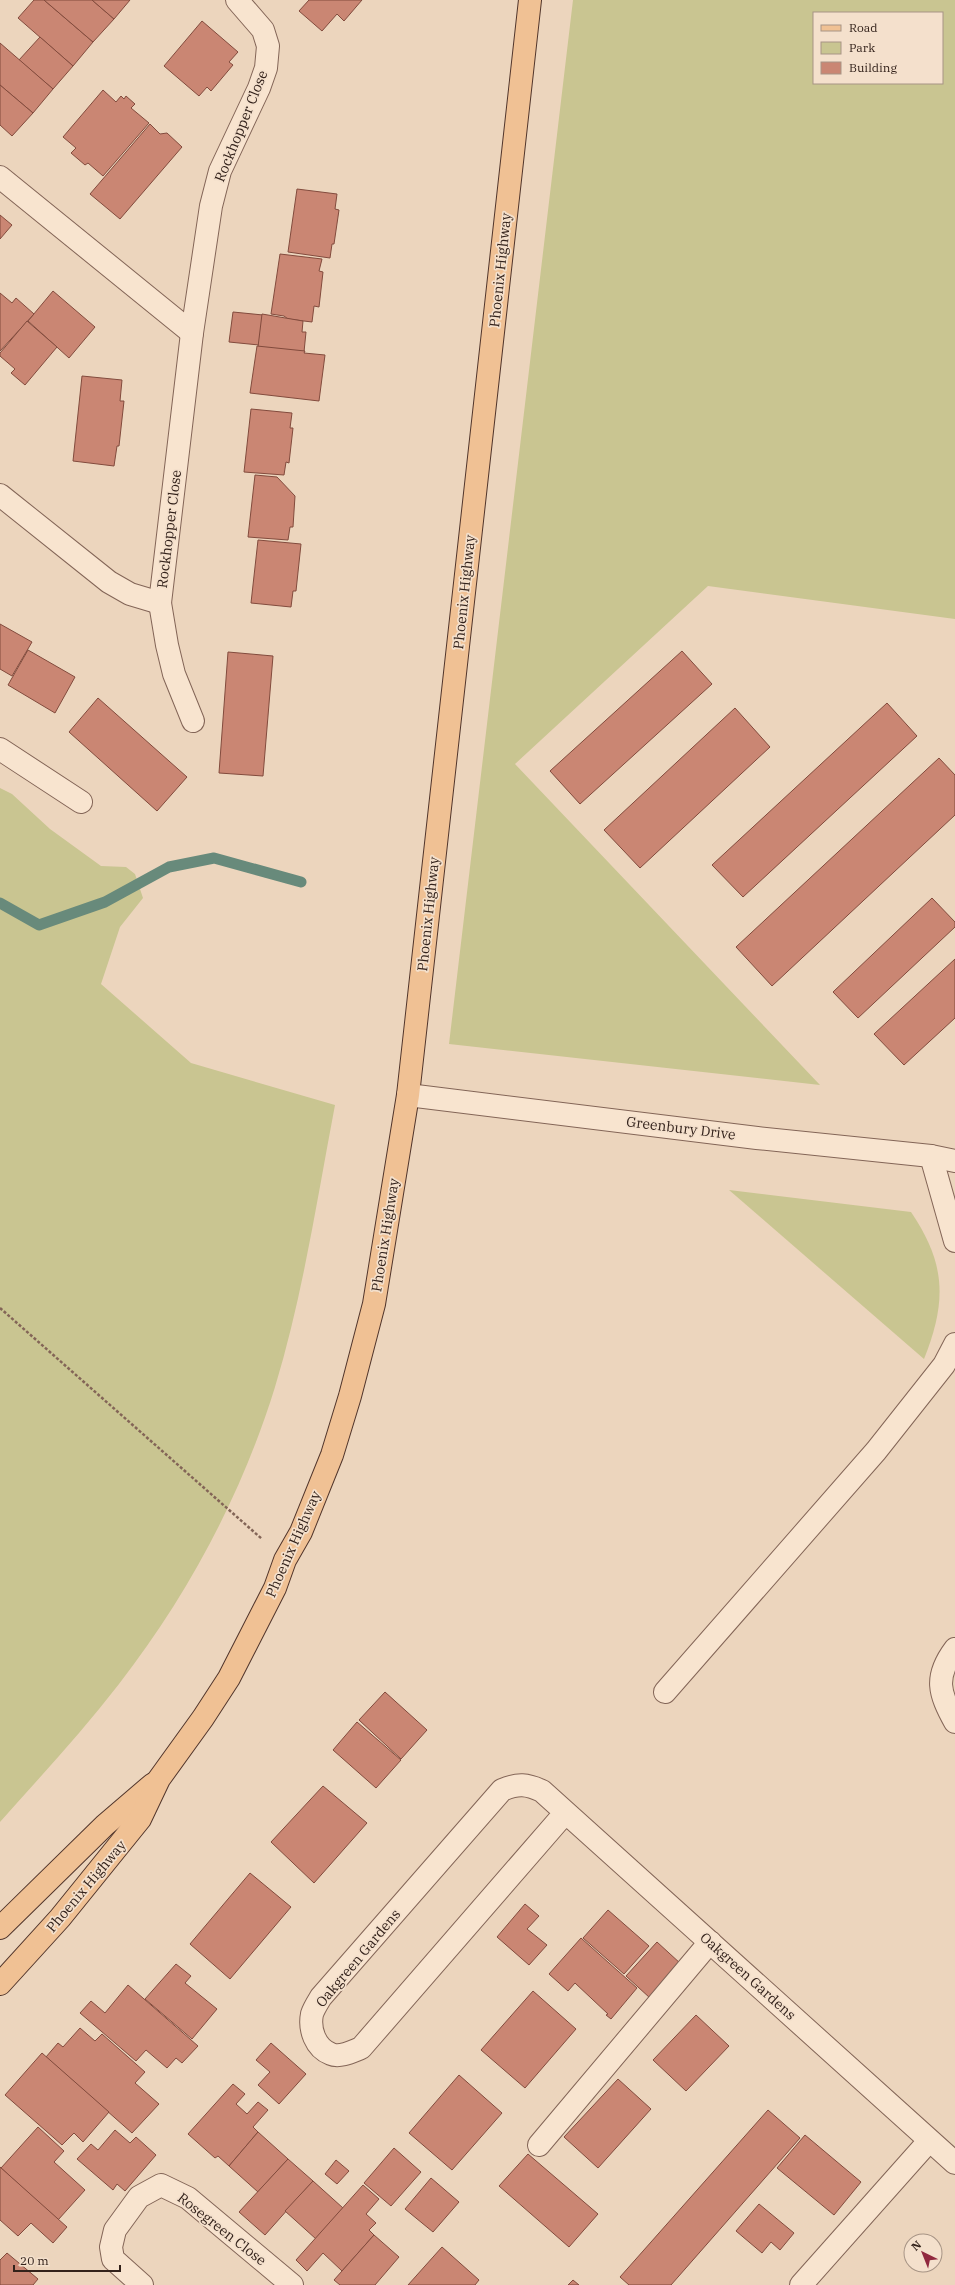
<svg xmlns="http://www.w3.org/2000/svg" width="955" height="2285" viewBox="0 0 955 2285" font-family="'IBM Plex Serif',serif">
  <rect width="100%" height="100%" fill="#ecd5bd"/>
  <g fill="#c9c591" fill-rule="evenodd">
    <path d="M 573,0 L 955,0 L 955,619 L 708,586 L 515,764 L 820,1085 L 449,1044 ZM 814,13 L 942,13 L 942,83 L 814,83 Z"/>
    <path d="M 0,788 L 12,794 L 50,829 L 101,866 L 126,867 L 135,874 L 143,898 L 120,927 L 101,984 L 191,1063 L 335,1105 C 317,1199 303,1295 275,1387 C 242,1494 188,1595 119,1684 C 82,1732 40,1777 0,1822 Z"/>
    <path d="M 729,1190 L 911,1212 C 946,1264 947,1301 924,1359 Z"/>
  </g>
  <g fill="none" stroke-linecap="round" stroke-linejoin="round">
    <polyline stroke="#688a7b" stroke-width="11" points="0,903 39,925 105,902 169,867 214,858 301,882"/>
  </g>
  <g fill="#ca8673" stroke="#824b3d">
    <polygon points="34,0 44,0 93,42 73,66 18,18"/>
    <polygon points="44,0 92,0 114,19 93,42"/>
    <polygon points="92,0 130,0 114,19"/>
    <polygon points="309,0 362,0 344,21 337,14 322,31 299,11"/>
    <polygon points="202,21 238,52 229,62 233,65 211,91 207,87 199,96 164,66"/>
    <polygon points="40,37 73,66 53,89 19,60"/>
    <polygon points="0,43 53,89 33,113 0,85"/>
    <polygon points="0,85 33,113 12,136 0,125"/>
    <polygon points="103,90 116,102 121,96 124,99 126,96 135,104 131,108 149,123 103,176 88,163 85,165 71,153 76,148 63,137"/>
    <polygon points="150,124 160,134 167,133 182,147 120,219 90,194"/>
    <polygon points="297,189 337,194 335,209 339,210 334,244 332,244 330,258 288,252"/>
    <polygon points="0,215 12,225 0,239"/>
    <polygon points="280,254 322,259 319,271 323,272 319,307 314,306 312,322 288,319 284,316 271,314"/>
    <polygon points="53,291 95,327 69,358 28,321"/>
    <polygon points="0,293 12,303 16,298 34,314 0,351"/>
    <polygon points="233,312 263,315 259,345 229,342"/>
    <polygon points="262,314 303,321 302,332 306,332 304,352 258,347"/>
    <polygon points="27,321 57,347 25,385 11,373 15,369 0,356 0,353"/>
    <polygon points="257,346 305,351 304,353 325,355 319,401 250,393"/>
    <polygon points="82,376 122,380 120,401 124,401 119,446 117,446 114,466 73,461"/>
    <polygon points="251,409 292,413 290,428 293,428 289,463 286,462 284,475 244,472"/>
    <polygon points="255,475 277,477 295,496 293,527 290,527 288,540 248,537"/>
    <polygon points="258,540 301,544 296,591 293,591 291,607 251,603"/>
    <polygon points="0,624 32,642 12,676 0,669"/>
    <polygon points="28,650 75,677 55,713 8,685"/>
    <polygon points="682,651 712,684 580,804 550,771"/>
    <polygon points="228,652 273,656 263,776 219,773"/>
    <polygon points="98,698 187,777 157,811 69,732"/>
    <polygon points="887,703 917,736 743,897 712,865"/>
    <polygon points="735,708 770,747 640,868 604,830"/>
    <polygon points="939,758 955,775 955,815 772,986 736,947"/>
    <polygon points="932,898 955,922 955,927 858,1018 833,992"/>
    <polygon points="955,959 955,1018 904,1065 874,1034"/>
    <polygon points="385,1692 427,1730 401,1759 359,1720"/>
    <polygon points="357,1722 401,1760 376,1788 333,1750"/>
    <polygon points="323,1786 367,1823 314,1883 271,1842"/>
    <polygon points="250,1873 291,1907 230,1979 190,1944"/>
    <polygon points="525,1904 539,1916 527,1929 547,1945 529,1965 497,1937"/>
    <polygon points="608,1910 649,1946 624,1974 583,1938"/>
    <polygon points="581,1938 637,1988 611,2019 606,2015 608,2014 575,1983 568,1991 549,1974"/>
    <polygon points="657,1942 681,1964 650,1998 626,1976"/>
    <polygon points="176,1964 191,1976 185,1983 217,2009 192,2039 145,1999"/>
    <polygon points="128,1985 198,2046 182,2063 176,2058 167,2068 146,2050 136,2061 80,2013 91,2001 105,2013"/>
    <polygon points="533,1991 576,2029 525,2088 481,2050"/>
    <polygon points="696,2015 729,2046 686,2091 653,2060"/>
    <polygon points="80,2028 95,2041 102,2034 145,2072 135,2083 159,2104 132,2133 46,2057 58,2043 63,2047"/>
    <polygon points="271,2043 306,2074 279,2104 258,2085 270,2072 256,2060"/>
    <polygon points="42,2053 109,2112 83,2142 74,2133 62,2145 5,2095"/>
    <polygon points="459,2075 502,2113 452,2170 409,2133"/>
    <polygon points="618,2079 651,2109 598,2168 564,2137"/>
    <polygon points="233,2084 245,2094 236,2104 247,2114 258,2102 268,2110 253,2127 258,2132 229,2166 218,2156 215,2158 188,2134"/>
    <polygon points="768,2110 800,2138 671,2285 629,2285 620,2277"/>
    <polygon points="38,2127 64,2151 54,2162 85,2190 58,2220 1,2168"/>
    <polygon points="115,2130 130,2143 136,2137 156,2155 125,2191 117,2184 113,2190 77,2159 91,2144 98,2150"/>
    <polygon points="258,2132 288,2159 258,2192 229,2166"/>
    <polygon points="805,2135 861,2182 834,2215 777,2168"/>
    <polygon points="394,2148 421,2172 391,2206 364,2183"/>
    <polygon points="528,2154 598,2214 569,2247 499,2186"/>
    <polygon points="288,2159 313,2181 265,2235 239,2212"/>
    <polygon points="336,2160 349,2171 337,2184 325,2174"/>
    <polygon points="0,2167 67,2227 53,2243 31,2223 18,2236 0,2220"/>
    <polygon points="431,2178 459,2202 433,2232 405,2209"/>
    <polygon points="313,2181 343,2208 316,2239 285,2211"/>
    <polygon points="363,2185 379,2199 366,2214 376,2223 369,2230 374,2235 342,2271 323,2253 307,2271 296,2260"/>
    <polygon points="759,2204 794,2233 780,2250 771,2242 762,2253 736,2231"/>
    <polygon points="374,2235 399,2257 375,2285 340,2285 334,2280"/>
    <polygon points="442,2247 479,2280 475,2285 408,2285"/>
    <polygon points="7,2253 38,2279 33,2285 0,2285 0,2260"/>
    <polygon points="573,2280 579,2285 568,2285"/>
  </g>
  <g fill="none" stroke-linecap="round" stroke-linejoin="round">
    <g stroke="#836557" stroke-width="24">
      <g id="minor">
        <polyline points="0,177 192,333"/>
        <polyline points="0,495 109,582 130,594 160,603 192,333 211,206 220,171 259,88 266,68 268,46 263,30 237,0"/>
        <polyline points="160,603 167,645 174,674 193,721"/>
        <polyline points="0,749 81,802"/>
        <polyline points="408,1095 757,1138 931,1156 955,1161"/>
        <polyline points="931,1156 955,1241"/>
        <path d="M 955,1649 C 934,1677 939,1693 955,1722"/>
        <polyline points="665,1692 876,1451 944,1365 955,1344"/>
        <path d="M 565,1813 L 361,2048 C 353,2051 340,2058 331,2054 C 315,2048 309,2029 312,2014 C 314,2008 318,2002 321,1997 L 502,1790 C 518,1783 527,1784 542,1791 L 955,2163"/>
        <polyline points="539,2145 710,1942"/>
        <polyline points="142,2285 113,2259 111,2247 115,2230 139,2197 161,2185 188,2198 292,2285"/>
        <polyline points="801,2285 929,2141"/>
      </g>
    </g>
    <g stroke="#51352b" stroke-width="24">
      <g id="major">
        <polyline points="0,1928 105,1825 153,1784"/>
        <polyline points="0,1984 60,1918 140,1819 159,1779 203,1718 229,1678 275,1588 285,1560 301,1532 332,1455 350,1396 374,1304 408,1095 530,0"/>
      </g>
    </g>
    <polyline stroke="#836557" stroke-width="2.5" stroke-dasharray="3 2" stroke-linecap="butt" points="0,1308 262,1539"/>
    <use href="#minor" stroke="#f8e4cf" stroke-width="22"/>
    <use href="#major" stroke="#f0c194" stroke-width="22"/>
  </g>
  <g text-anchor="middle" stroke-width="3.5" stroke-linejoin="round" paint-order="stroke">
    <g font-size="14" fill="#33221b" stroke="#f4e0cc">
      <text transform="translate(241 126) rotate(-68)" y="5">Rockhopper Close</text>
      <text transform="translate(500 270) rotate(-84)" y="5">Phoenix Highway</text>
      <text transform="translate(169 529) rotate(-83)" y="5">Rockhopper Close</text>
      <text transform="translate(464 592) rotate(-84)" y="5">Phoenix Highway</text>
      <text transform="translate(428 914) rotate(-84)" y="5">Phoenix Highway</text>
      <text transform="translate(681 1128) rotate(7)" y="5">Greenbury Drive</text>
      <text transform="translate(385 1235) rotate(-81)" y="5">Phoenix Highway</text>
      <text transform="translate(293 1544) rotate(-66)" y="5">Phoenix Highway</text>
      <text transform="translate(86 1886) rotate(-50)" y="5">Phoenix Highway</text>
      <text transform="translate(358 1958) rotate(-50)" y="5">Oakgreen Gardens</text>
      <text transform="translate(748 1976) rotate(42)" y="5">Oakgreen Gardens</text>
      <text transform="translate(222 2229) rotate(38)" y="5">Rosegreen Close</text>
    </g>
  </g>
  <rect x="813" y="12" width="130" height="72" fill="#f4e0cc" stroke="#a79485"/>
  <rect x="821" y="25" width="20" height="6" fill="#f0c194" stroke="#a79485"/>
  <text x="849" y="32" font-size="12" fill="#33221b">Road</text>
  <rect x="821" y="42" width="20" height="12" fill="#c9c591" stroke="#a79485"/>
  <text x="849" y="52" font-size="12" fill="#33221b">Park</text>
  <rect x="821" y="62" width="20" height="12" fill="#ca8673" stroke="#a79485"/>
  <text x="849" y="72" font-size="12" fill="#33221b">Building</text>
  <g transform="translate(923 2253) rotate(317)"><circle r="19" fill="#f4e0cc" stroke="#a79485"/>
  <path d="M0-3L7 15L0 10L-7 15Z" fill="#91283e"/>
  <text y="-6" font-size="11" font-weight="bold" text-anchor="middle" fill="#33221b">N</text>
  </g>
  <path d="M14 2265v6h106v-6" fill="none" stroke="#33221b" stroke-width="2"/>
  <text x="20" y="2265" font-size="12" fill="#33221b" stroke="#f4e0cc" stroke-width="3" paint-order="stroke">20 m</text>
</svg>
